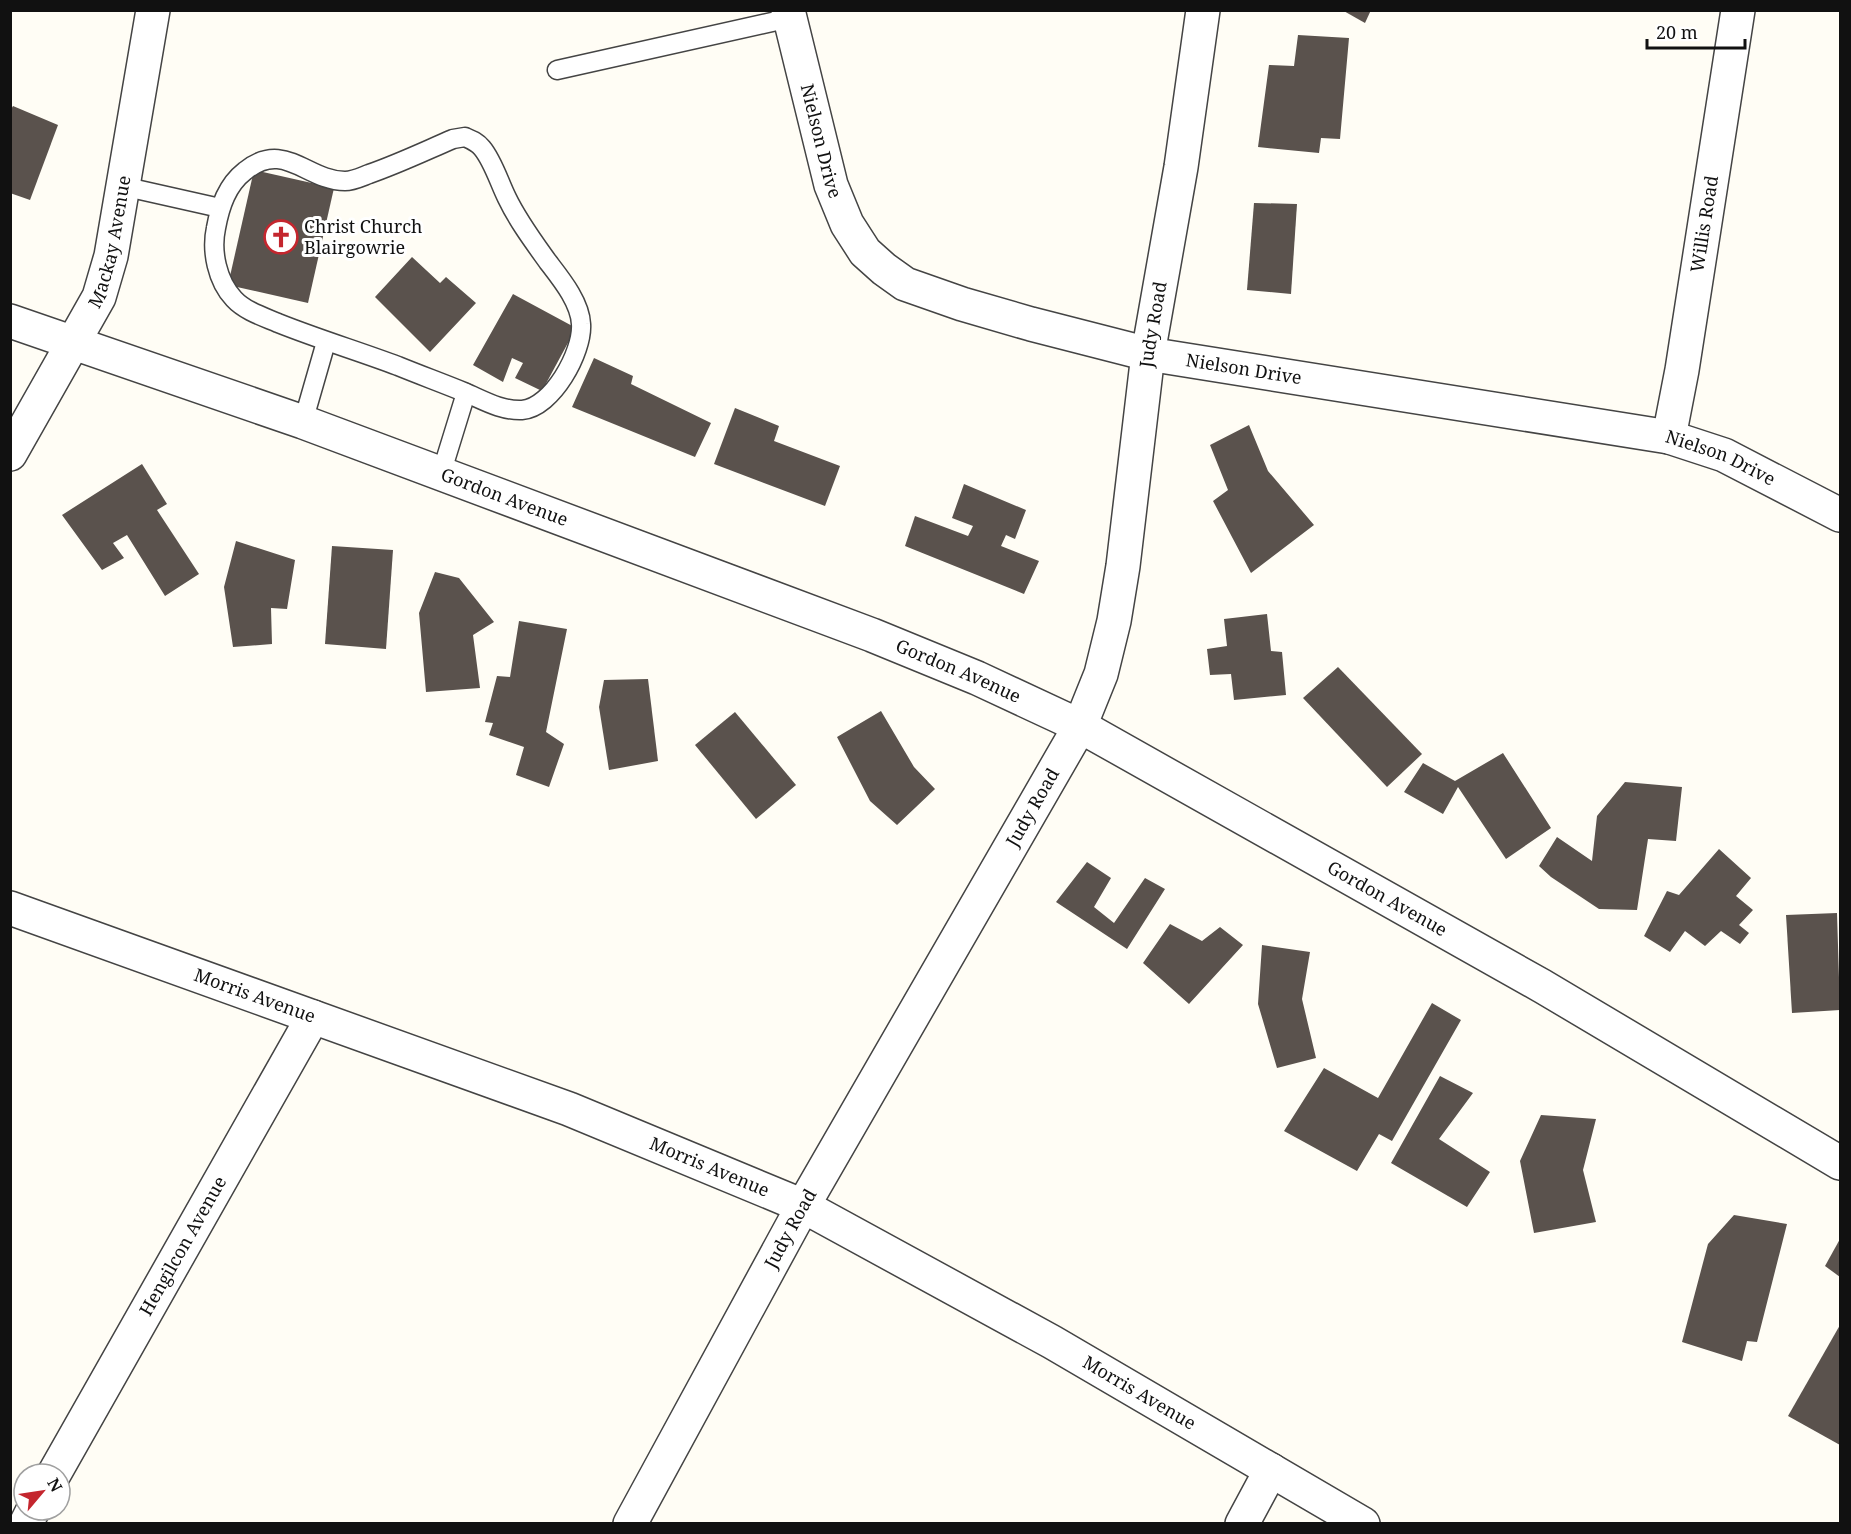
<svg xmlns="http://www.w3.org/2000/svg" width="1851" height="1534" viewBox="0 0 1851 1534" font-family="'Noto Serif',serif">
  <rect width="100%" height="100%" fill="#fffdf5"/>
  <g fill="#5a524d">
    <polygon points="1342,10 1371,10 1365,23"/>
    <polygon points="1298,35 1349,38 1340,139 1321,138 1319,153 1258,147 1269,65 1294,66"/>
    <polygon points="13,106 58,125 30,200 10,193 10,111"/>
    <polygon points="254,170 334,188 308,303 228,285"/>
    <polygon points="1254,203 1297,204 1291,294 1247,290"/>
    <polygon points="412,257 440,283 446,277 476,303 430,352 375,297"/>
    <polygon points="513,294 576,328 542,391 515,378 523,363 512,358 503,382 473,365"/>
    <polygon points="594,358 633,376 631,384 711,423 695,457 572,407"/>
    <polygon points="735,408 779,426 774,441 840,466 825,506 714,464"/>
    <polygon points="1249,425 1268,471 1314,525 1251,573 1213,501 1228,490 1210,445"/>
    <polygon points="142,464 167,504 157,510 199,574 165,596 127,535 113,543 124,558 102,570 62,515"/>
    <polygon points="964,484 1026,510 1015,539 1006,535 1001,546 1039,561 1024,594 905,546 915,516 968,536 973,526 952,518"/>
    <polygon points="236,541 295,560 287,609 271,608 272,644 233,647 224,587"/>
    <polygon points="332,546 393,550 386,649 325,644"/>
    <polygon points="435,572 459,578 494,622 473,635 480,688 426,692 419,613"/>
    <polygon points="1267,614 1271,651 1282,652 1286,695 1234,700 1231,674 1210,675 1207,649 1227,646 1224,619"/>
    <polygon points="519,621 567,629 546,732 564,744 549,787 516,775 524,747 489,735 493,723 485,722 497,676 510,677"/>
    <polygon points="1338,667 1422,754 1387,787 1303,698"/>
    <polygon points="648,679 658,761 609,770 599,707 604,680"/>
    <polygon points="881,711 914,767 935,789 897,825 870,801 837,737"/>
    <polygon points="735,712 796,785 756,819 695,745"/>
    <polygon points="1503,753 1551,828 1506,859 1458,787 1443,814 1404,792 1423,763 1455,781"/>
    <polygon points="1625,782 1682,787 1676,841 1648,839 1637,910 1599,909 1551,877 1539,866 1557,837 1592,861 1597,816"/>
    <polygon points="1719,849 1751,878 1736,896 1753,910 1739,925 1749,933 1740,944 1721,931 1705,946 1685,931 1670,952 1644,936 1667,891 1679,895"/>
    <polygon points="1087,862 1111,878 1094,907 1114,923 1145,878 1165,889 1127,949 1056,902"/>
    <polygon points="1837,913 1840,1010 1792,1013 1786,915"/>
    <polygon points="1170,924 1202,941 1220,927 1243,945 1189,1004 1143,963"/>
    <polygon points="1262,945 1310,952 1302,999 1316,1058 1277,1068 1258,1004"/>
    <polygon points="1432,1003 1461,1020 1392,1141 1379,1134 1357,1171 1284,1131 1324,1068 1378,1098"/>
    <polygon points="1440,1076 1473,1093 1439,1139 1490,1172 1467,1207 1391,1163"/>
    <polygon points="1541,1115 1596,1119 1583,1170 1596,1222 1534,1233 1520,1161"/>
    <polygon points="1734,1215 1787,1224 1757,1342 1747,1341 1742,1361 1682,1342 1708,1244"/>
    <polygon points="1840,1239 1840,1277 1825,1266"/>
    <polygon points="1840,1325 1840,1445 1788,1416"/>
  </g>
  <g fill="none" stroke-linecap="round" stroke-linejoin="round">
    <g stroke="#444" stroke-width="21">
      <g id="service">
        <polyline points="557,70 790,18"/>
        <path d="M 465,137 C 472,140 477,142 482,148 C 493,161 499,182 507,198 C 518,221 533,241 548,262 C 561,279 580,302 581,324 C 583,352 552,408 522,410 C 501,411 483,400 464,392 C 442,383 420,375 398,366 C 358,351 318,339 278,323 C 264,317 245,311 234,299 C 217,281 211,251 216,228 C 220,206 227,185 245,171 C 284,139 307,181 345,181 C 353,181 361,177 369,174 C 398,164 425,151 453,139 Z"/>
        <polyline points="122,186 220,208"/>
        <polyline points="303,422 326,342"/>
        <polyline points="441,474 466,393"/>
      </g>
    </g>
    <g stroke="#444" stroke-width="36">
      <g id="minor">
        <path id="s1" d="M 788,10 L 831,185 L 847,224 L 865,252 L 884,269 L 905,284 L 962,304 L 1031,324 L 1148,354 L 1669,437 L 1724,455 L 1840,515"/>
        <path id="s2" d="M 10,321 L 303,422 L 872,635 L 977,678 L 1080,726 L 1542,986 L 1840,1163"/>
        <path id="s3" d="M 1669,437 L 1682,370 L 1738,10"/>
        <path id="s4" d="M 10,454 L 99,297 L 111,256 L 153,10"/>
        <path id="s5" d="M 10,908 L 569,1109 L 803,1206 L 1052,1342 L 1363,1524"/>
        <path id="s6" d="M 54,1474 L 313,1017"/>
        <polyline points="26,1524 33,1510"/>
        <path id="s7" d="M 630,1524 L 803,1206 L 1080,726 L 1101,674 L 1114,621 L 1123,566 L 1148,354 L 1181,167 L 1203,10"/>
        <polyline points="1242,1524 1271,1470"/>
      </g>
    </g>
    <use href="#service" stroke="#fff" stroke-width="18"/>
    <use href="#minor" stroke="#fff" stroke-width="33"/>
  </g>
  <defs>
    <g id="church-ring" transform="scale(1.725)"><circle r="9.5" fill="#fff" stroke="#c4262e" stroke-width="1.5"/><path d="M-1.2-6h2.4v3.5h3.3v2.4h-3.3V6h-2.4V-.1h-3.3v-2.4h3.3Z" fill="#c4262e"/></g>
  </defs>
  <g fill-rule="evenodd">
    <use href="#church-ring" x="281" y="237"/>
  </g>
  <g text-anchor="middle" stroke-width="6" stroke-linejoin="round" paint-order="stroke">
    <g font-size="18" fill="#111" stroke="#fff">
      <text dy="6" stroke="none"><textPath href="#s1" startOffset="135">Nielson Drive</textPath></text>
      <text dy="6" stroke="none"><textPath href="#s3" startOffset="216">Willis Road</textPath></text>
      <text dy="6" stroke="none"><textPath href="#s4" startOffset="237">Mackay Avenue</textPath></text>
      <text dy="6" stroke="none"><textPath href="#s7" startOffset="1326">Judy Road</textPath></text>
      <text dy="6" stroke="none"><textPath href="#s1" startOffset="657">Nielson Drive</textPath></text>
      <text dy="6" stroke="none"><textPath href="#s1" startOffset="1143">Nielson Drive</textPath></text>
      <text dy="6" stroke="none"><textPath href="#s2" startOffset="525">Gordon Avenue</textPath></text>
      <text dy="6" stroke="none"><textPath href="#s2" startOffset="1011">Gordon Avenue</textPath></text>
      <text dy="6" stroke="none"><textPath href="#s7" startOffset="822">Judy Road</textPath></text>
      <text dy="6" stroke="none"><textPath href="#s2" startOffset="1497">Gordon Avenue</textPath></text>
      <text dy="6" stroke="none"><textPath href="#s5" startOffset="260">Morris Avenue</textPath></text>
      <text dy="6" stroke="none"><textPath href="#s5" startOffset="746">Morris Avenue</textPath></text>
      <text dy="6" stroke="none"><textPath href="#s7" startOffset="336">Judy Road</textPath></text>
      <text dy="6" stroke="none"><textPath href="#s6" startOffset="262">Hengilcon Avenue</textPath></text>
      <text dy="6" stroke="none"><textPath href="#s5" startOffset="1232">Morris Avenue</textPath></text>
    </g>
    <g font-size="18" fill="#111" stroke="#fff" text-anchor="start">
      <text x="304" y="233">Christ Church<tspan x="304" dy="21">Blairgowrie</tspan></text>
    </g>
  </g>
  <rect width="1851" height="1534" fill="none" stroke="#111111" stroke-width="24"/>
  <g transform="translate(42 1492) rotate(61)"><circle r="28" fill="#ffffff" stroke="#a0a0a0" stroke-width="1.5"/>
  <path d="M0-4.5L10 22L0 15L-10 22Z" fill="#c4262e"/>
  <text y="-9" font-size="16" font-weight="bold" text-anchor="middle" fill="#111111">N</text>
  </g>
  <path d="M1647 39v9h98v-9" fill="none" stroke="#111111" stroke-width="3"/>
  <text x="1656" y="39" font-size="18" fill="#111111" stroke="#ffffff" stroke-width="4.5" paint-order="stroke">20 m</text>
</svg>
